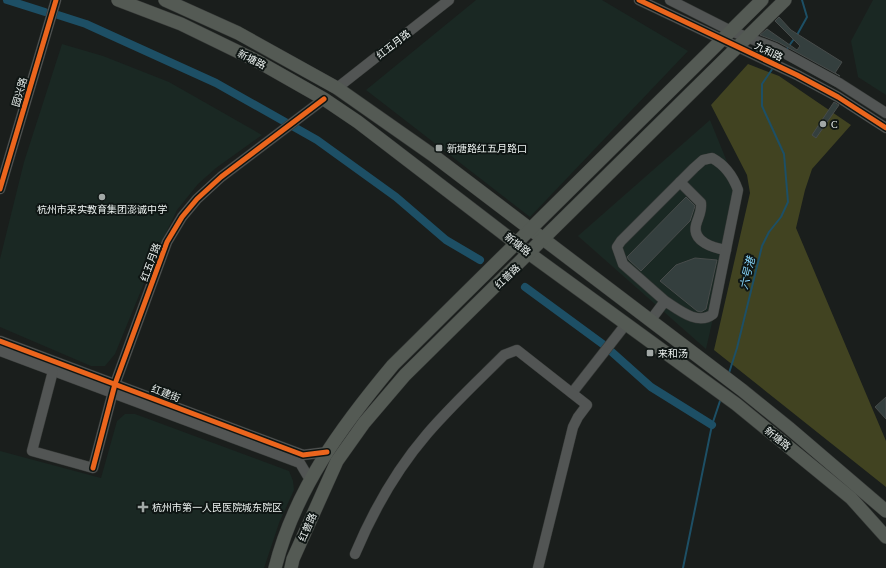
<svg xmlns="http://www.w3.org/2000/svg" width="886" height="568" viewBox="0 0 886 568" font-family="'Times New Roman','Noto Sans SC',serif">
  <rect width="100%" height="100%" fill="#1a1e1c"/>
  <g fill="#1a2823">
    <polygon points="476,0 602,0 688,51 530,217 366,90"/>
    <polygon points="873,0 886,0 886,95 858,77 851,41"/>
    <polygon points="62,44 103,56 169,82 262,135 216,168 198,184 177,210 156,254 115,354 105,366 91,366 0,327 0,259 24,162"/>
    <polygon points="710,120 741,196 706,349 578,236"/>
    <polygon points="125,414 135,414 289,471 293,481 294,490 279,523 264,568 0,568 0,451 101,478 117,421"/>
  </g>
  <polygon fill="#414321" points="748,64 779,76 851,125 812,169 805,190 796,228 886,441 886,487 714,350 750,193 747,175 711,105"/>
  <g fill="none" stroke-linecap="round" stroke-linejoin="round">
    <g stroke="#1d4f65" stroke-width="2">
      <polyline points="797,35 807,17 802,0"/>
      <polyline points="786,50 794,39"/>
      <polyline points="777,63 782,55"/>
      <polyline points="729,373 737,348 762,246 769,232 781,217 788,202 784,154 762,106 762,84 773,68"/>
      <polyline points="683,568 712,425 721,398"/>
    </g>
    <g stroke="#1d4f65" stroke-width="8">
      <polyline points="7,0 45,12"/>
      <polyline points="58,15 86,24 216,83 317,140 396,197 446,240 480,260"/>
      <polyline points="525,287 604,345 651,387 712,425"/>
    </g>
  </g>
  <g fill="#343f3e" stroke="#474b4a">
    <polygon points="779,17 791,30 842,62 835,73 840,76 778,42 760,35 767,29 797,50 800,46 775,21"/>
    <polygon points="834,102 839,105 816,138 812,135"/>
    <polygon points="686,197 695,206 690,221 641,271 629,260 627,257"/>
    <polygon points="695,258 717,260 706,309 701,312 697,311 660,281 676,265"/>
    <polygon points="886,397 886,419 875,407"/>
  </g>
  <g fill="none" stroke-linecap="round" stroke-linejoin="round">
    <g stroke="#373a38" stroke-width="11">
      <g id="minor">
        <polyline points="639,0 797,75 838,97 886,128"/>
        <polyline points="670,0 731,31 775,48 839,83 886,113"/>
        <polyline points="337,88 449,0"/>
        <path d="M 680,182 L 701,203 C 702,212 698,217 696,225 C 692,242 714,248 726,250"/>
        <polyline points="0,189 56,0"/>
        <path d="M 650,321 L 665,301 C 679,310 698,326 713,314 L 738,190 C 733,176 725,165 712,158 L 703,160 L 694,168 L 621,241 L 617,247 L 623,264 L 665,301"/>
        <polyline points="0,341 303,455 327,452"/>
        <polyline points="0,351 300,463 310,480"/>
        <polyline points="53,371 32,451 93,468 115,384 167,242 182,217 197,199 221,177 324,99"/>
        <polyline points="572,393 626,324"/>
        <path d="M 355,554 C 373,511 397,469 427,434 C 451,406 478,381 504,355 L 517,350 L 587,405 L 578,417 L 573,427 L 538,568"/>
      </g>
    </g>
    <g stroke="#373a38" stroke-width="14">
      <g id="major">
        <polyline points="118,0 181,24 257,61 324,99 358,122 530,254 736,404 851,498 886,537"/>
        <polyline points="165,0 238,33 337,88 434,156 742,390 789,428 886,511"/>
        <path d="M 275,568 C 295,489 342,426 393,365 L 762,0"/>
        <polyline points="291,568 293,559 337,461 364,423 405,375 785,0"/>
      </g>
    </g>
    <use href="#minor" stroke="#525554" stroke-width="10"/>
    <use href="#major" stroke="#545a54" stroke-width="13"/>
    <g stroke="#0f1614" stroke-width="8">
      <g id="cycleway">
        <polyline points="639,0 797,75 838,97 886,128"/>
        <polyline points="0,189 56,0"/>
        <polyline points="0,341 303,455 327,452"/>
        <polyline points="93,468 115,384 167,242 182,217 197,199 221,177 324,99"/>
      </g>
    </g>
    <use href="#cycleway" stroke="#eb651d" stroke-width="5"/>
  </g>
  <g fill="#a2a8a6" stroke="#0f1614" stroke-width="1.5">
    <circle cx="823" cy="124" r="4"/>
    <rect x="435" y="144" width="8" height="8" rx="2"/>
    <circle cx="102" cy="197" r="4"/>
    <rect x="646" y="349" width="8" height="8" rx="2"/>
    <path d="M141 501h4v4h4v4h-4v4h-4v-4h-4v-4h4z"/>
  </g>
  <g text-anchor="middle" stroke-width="4" stroke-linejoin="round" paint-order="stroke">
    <g font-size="10" fill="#ecf2f0" stroke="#0f1614">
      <text transform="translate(393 44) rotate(-38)" y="4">红五月路</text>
      <text transform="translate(769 51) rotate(26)" y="4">九和路</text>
      <text transform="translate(252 59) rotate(27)" y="4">新塘路</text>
      <text transform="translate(19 92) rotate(-74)" y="4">园兴路</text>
      <text transform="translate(518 244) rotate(38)" y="4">新塘路</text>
      <text transform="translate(150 262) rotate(-70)" y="4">红五月路</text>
      <text transform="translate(507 276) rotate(-44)" y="4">红普路</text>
      <text transform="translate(166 393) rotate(21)" y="4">红建街</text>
      <text transform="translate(778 438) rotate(39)" y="4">新塘路</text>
      <text transform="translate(307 527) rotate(-67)" y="4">红普路</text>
    </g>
    <g font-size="10" fill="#ecf2f0" stroke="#0f1614" text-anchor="start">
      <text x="831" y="128">C</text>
      <text x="447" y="152">新塘路红五月路口</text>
      <text x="102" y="213" text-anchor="middle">杭州市采实教育集团澎诚中学</text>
      <text x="658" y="357">来和汤</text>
      <text x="152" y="511">杭州市第一人民医院城东院区</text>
    </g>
    <g font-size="11" font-style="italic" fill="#85d3f8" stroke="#0f1614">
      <text transform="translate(747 273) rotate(-76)" y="4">六号港</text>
    </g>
  </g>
</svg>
